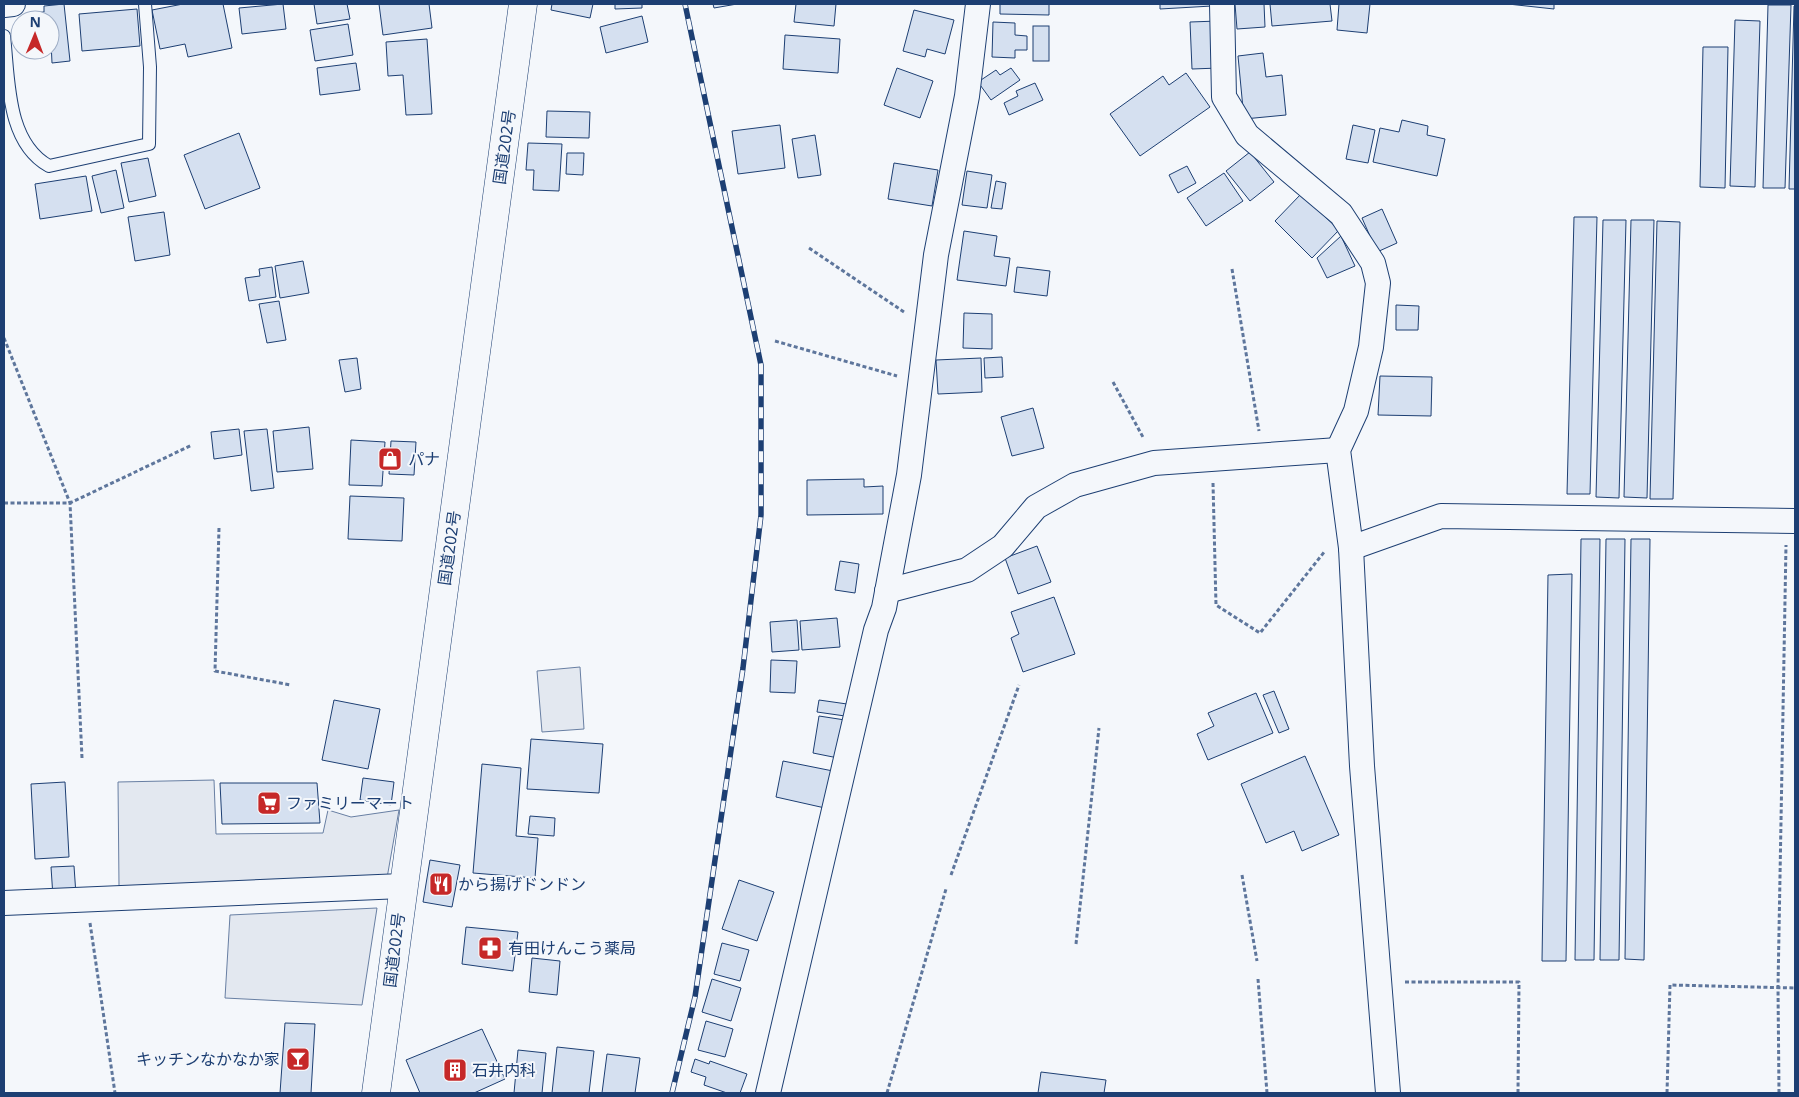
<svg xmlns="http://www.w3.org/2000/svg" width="1799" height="1097" viewBox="0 0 1799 1097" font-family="'Noto Sans','Noto Sans JP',sans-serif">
  <rect width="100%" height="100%" fill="#f4f7fb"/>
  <g fill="#e3e8f0" stroke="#687fa3">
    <polygon points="580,667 584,729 542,732 537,671"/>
    <polygon points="214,780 216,834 323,833 328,810 351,817 399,810 387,878 119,886 118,782"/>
    <polygon points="377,908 362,1005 225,998 230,915"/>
  </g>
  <g fill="#d5e0f0" stroke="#1d3f73">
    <polygon points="64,4 70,61 52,63 50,20 29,20 29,13 44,12 44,6"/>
    <polygon points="183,4 223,4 232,48 188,57 185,44 160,49 152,10"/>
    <polygon points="283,4 286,29 242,34 239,8"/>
    <polygon points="314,4 347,4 350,19 317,24"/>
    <polygon points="379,4 429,4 432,28 383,35"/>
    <polygon points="552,4 593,4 590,18 551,10"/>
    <polygon points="615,4 642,4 642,8 615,9"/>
    <polygon points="713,4 737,4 714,8"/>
    <polygon points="796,4 836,4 834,26 794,22"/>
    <polygon points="1000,4 1049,4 1049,15 1000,14"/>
    <polygon points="1160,4 1212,4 1212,6 1160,9"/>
    <polygon points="1235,4 1264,4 1265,27 1237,29"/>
    <polygon points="1270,4 1330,4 1332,21 1272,26"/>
    <polygon points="1339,4 1370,4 1367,33 1337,30"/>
    <polygon points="1508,4 1554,4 1554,9"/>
    <polygon points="1768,5 1791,5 1785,188 1763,188"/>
    <polygon points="1794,6 1795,6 1795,189 1789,189"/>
    <polygon points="137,9 140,46 82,51 79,14"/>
    <polygon points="914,10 954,20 945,54 927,49 925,57 903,51"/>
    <polygon points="642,16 648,42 606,53 600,27"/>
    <polygon points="1735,20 1760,21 1755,187 1730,186"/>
    <polygon points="1218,21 1219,68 1192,69 1190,22"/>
    <polygon points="993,22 1015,23 1015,35 1027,36 1027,50 1015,50 1015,58 992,57"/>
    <polygon points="348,24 353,55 315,61 310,30"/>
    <rect x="1033" y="26" width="16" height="35"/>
    <polygon points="785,35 840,39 838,73 783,69"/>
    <polygon points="427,39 432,114 406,115 403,75 388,76 386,42"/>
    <polygon points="1703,47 1728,47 1725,188 1700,187"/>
    <polygon points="1263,53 1266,77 1282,75 1286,115 1244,119 1238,56"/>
    <polygon points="356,63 360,90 320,95 317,68"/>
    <polygon points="897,68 933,81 920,118 884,105"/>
    <polygon points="1011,68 1020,80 991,100 978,82 996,70 1000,75"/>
    <polygon points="1186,73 1210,107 1140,156 1110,114 1163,76 1169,85"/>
    <polygon points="1035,83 1043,100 1009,115 1004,103 1018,96 1016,91"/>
    <polygon points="547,111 590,112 589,138 546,137"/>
    <polygon points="1402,120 1428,126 1427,135 1445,139 1437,176 1373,162 1380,128 1399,132"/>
    <polygon points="780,125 785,168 738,174 732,131"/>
    <polygon points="1353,125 1375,130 1368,163 1346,159"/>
    <polygon points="239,133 260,188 205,209 184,155"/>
    <polygon points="815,135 821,175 798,178 792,139"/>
    <polygon points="528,143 562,144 559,191 533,190 534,170 526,170"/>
    <polygon points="1250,152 1274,182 1250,201 1226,171"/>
    <polygon points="567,153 584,153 583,175 566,174"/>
    <polygon points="148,158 156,196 129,202 121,163"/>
    <polygon points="894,163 938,170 932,206 888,199"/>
    <polygon points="1187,166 1196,183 1178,193 1169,175"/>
    <polygon points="116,170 124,208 101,213 92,176"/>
    <polygon points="967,171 992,175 987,208 962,205"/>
    <polygon points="1224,173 1243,201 1206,226 1187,198"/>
    <polygon points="86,176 92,211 40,219 35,184"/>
    <polygon points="996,181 1006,183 1002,209 991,208"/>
    <polygon points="1301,194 1339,230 1312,258 1275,221"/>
    <polygon points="1382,209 1397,243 1377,252 1362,218"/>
    <polygon points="164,212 170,255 135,261 128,217"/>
    <polygon points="1574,217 1597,217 1590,494 1567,494"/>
    <polygon points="1603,220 1626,220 1619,498 1596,497"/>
    <polygon points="1631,220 1654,220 1647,498 1624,497"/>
    <polygon points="1657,221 1680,222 1673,499 1650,499"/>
    <polygon points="964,231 997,236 994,256 1010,258 1006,286 957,280"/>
    <polygon points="1341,236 1355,266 1327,278 1317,258"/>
    <polygon points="303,261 309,293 280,298 275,266"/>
    <polygon points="272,267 276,297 249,301 245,278 260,276 259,269"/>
    <polygon points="1017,267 1050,271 1047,296 1014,292"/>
    <polygon points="279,301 286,340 267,343 259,304"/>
    <polygon points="1396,305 1419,306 1418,330 1396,330"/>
    <polygon points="964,313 992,314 992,349 963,348"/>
    <polygon points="1002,357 1003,377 985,378 984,358"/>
    <polygon points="357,358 361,389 345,392 339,360"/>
    <polygon points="981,358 982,392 938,394 936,360"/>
    <polygon points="1380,376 1432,377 1431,416 1378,415"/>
    <polygon points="1033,408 1044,448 1012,456 1001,417"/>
    <polygon points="309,427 313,469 277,472 273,431"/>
    <polygon points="239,429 242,455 214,459 211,432"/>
    <polygon points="267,429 274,488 251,491 244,431"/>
    <polygon points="351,440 385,442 382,486 349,485"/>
    <polygon points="391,441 416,442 414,475 389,474"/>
    <polygon points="864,479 864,487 883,486 883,514 807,515 807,480"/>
    <polygon points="350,496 404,498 402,541 348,539"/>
    <polygon points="1581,539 1600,539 1594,960 1575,960"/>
    <polygon points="1606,539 1625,539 1619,960 1600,960"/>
    <polygon points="1631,539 1650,539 1644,960 1625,959"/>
    <polygon points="1037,546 1051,582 1018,594 1005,558"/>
    <polygon points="840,561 859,564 855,593 835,590"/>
    <polygon points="1572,574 1566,961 1542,961 1548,575"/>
    <polygon points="1054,597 1075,654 1023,672 1011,638 1019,634 1011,612"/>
    <polygon points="837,618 840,647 802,650 800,621"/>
    <polygon points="797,620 799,650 772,652 770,622"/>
    <polygon points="771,660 797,661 795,693 770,692"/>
    <polygon points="1274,691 1289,729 1279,733 1263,695"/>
    <polygon points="1256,693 1273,733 1208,760 1197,734 1214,726 1208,713"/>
    <polygon points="334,700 380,709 368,769 322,760"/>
    <polygon points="819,700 847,704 845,716 817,712"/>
    <polygon points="819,716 845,720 838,758 813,753"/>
    <polygon points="531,739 603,744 599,793 527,789"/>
    <polygon points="1305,756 1339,835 1302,851 1294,831 1266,843 1241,784"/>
    <polygon points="783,761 833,771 825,808 776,797"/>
    <polygon points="482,764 521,768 516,836 538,838 535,878 473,873"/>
    <polygon points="363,778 394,782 391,805 360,800"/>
    <polygon points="65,782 69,857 35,859 31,784"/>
    <polygon points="220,783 317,783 320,823 222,824"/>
    <polygon points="530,816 555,818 554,836 528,834"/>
    <polygon points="430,860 460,865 452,907 423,902"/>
    <polygon points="74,866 76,895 53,897 51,867"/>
    <polygon points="739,880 774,892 757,941 722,929"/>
    <polygon points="466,927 518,932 513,971 462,964"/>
    <polygon points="722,943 749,950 740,981 714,974"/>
    <polygon points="532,958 560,961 557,995 529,992"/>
    <polygon points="712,979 741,988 731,1021 702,1012"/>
    <polygon points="706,1021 733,1029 725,1057 698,1050"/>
    <polygon points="285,1023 315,1024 311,1093 280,1093"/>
    <polygon points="482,1029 505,1079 474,1093 420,1093 406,1060"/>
    <polygon points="557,1047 594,1051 589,1093 552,1093"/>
    <polygon points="518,1050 546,1053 542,1093 514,1093"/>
    <polygon points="607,1054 640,1058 635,1093 602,1093"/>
    <polygon points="695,1059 709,1064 710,1061 747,1074 740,1093 727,1093 704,1085 706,1077 691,1072"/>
    <polygon points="1041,1072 1106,1080 1104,1093 1038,1093"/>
  </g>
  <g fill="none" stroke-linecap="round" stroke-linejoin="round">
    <g stroke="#1d3f73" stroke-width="14">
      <path id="lane" d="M 4,36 C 9,79 6,142 49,166 L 149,144 L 150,67 L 145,4"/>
    </g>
    <g stroke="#1d3f73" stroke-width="26">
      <g id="street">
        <polyline points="1222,4 1224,97 1247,135 1341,214 1373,263 1378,283 1371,347 1356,411 1338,450 1351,548 1362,766 1388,1093"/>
        <polyline points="4,5 13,4"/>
        <polyline points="1351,548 1441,516 1795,521"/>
        <polyline points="887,591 967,570 1003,546 1036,507 1075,485 1154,463 1338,450"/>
        <polyline points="4,903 402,886"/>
        <polyline points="768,1093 876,630 884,608 909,475 936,255 967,96 978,4"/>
      </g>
    </g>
    <g stroke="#1d3f73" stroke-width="29">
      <polyline id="highway" points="376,1093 523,4"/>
    </g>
    <g stroke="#5e769c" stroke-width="3" stroke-dasharray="4 2.5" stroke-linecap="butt">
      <polyline points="809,248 904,312"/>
      <polyline points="1232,269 1259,431"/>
      <polyline points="4,338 70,503 82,758"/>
      <polyline points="775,341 897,376"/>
      <polyline points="1113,382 1144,439"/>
      <polyline points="1213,483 1216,605 1260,633 1325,551"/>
      <polyline points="4,503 70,503 192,445"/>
      <polyline points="219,528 215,671 291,685"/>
      <polyline points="951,875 1019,685"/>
      <polyline points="1242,875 1257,961"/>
      <polyline points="90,923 115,1093"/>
      <polyline points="1076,944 1099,728"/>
      <polyline points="1258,979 1267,1093"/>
      <polyline points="1405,982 1519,982 1518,1093"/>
      <polyline points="887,1093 946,889"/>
      <polyline points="1667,1093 1670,985 1795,988"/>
      <polyline points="1779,1093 1778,987 1786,545"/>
    </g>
    <use href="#lane" stroke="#f4f7fb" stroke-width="12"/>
    <use href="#street" stroke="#f4f7fb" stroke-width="24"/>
    <use href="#highway" stroke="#f4f7fb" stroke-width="28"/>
    <g stroke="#1d3f73" stroke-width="5.5">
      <polyline id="rail" points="672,1093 695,997 743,668 761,515 761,365 685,4"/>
    </g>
    <use href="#rail" stroke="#f4f7fb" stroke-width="4" stroke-dasharray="11" stroke-linecap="butt"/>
  </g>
  <defs>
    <g id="shop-square" transform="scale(1.25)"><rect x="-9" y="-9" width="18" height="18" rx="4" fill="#c62828" stroke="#f4f7fb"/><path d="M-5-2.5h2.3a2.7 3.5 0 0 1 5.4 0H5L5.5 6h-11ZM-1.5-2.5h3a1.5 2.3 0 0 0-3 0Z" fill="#fff"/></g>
    <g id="supermarket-square" transform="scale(1.25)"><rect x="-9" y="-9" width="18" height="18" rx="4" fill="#c62828" stroke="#f4f7fb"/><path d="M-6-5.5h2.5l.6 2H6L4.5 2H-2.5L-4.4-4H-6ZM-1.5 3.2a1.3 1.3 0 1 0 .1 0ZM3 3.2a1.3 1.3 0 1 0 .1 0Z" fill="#fff"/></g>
    <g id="restaurant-square" transform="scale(1.25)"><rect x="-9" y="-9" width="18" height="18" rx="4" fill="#c62828" stroke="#f4f7fb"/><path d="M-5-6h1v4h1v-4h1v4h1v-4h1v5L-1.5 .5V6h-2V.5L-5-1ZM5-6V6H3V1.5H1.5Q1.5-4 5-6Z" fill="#fff"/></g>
    <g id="pharmacy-square" transform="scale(1.25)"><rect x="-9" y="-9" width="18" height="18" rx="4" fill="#c62828" stroke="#f4f7fb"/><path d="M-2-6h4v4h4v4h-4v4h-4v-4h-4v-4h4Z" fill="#fff"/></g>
    <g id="bar-square" transform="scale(1.25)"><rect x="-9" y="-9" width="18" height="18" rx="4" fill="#c62828" stroke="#f4f7fb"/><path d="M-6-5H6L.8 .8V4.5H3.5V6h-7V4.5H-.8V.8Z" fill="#fff"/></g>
    <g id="building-square" transform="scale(1.25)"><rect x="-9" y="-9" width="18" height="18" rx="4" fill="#c62828" stroke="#f4f7fb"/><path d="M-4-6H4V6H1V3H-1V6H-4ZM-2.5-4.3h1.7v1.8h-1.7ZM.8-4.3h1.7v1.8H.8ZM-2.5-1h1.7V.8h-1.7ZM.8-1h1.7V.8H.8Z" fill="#fff"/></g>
  </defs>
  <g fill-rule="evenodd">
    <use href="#shop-square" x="390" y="459"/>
    <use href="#supermarket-square" x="269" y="803"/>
    <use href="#restaurant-square" x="441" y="884"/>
    <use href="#pharmacy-square" x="490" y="948"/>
    <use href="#bar-square" x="298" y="1059"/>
    <use href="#building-square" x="455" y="1070"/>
  </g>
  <g text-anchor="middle" stroke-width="4" stroke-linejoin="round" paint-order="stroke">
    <g font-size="16" fill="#1d3f73" stroke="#f4f7fb">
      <text transform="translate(504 147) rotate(-82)" y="6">国道202号</text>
      <text transform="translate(449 548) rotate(-82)" y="6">国道202号</text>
      <text transform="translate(394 950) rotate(-83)" y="6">国道202号</text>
    </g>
    <g font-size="16" fill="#1d3f73" stroke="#f4f7fb" text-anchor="start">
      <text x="408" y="465">パナ</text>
      <text x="286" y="809">ファミリーマート</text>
      <text x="458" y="890">から揚げドンドン</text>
      <text x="508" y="954">有田けんこう薬局</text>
      <text x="280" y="1065" text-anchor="end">キッチンなかなか家</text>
      <text x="472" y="1076">石井内科</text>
    </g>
  </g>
  <rect width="1799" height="1097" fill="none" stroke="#1d3f73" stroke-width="10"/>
  <g transform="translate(35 35) rotate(1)"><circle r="24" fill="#f4f7fb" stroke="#9eadc5"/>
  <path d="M0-4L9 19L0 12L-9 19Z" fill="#c62828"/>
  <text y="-8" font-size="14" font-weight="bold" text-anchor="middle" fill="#1d3f73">N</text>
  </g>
</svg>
